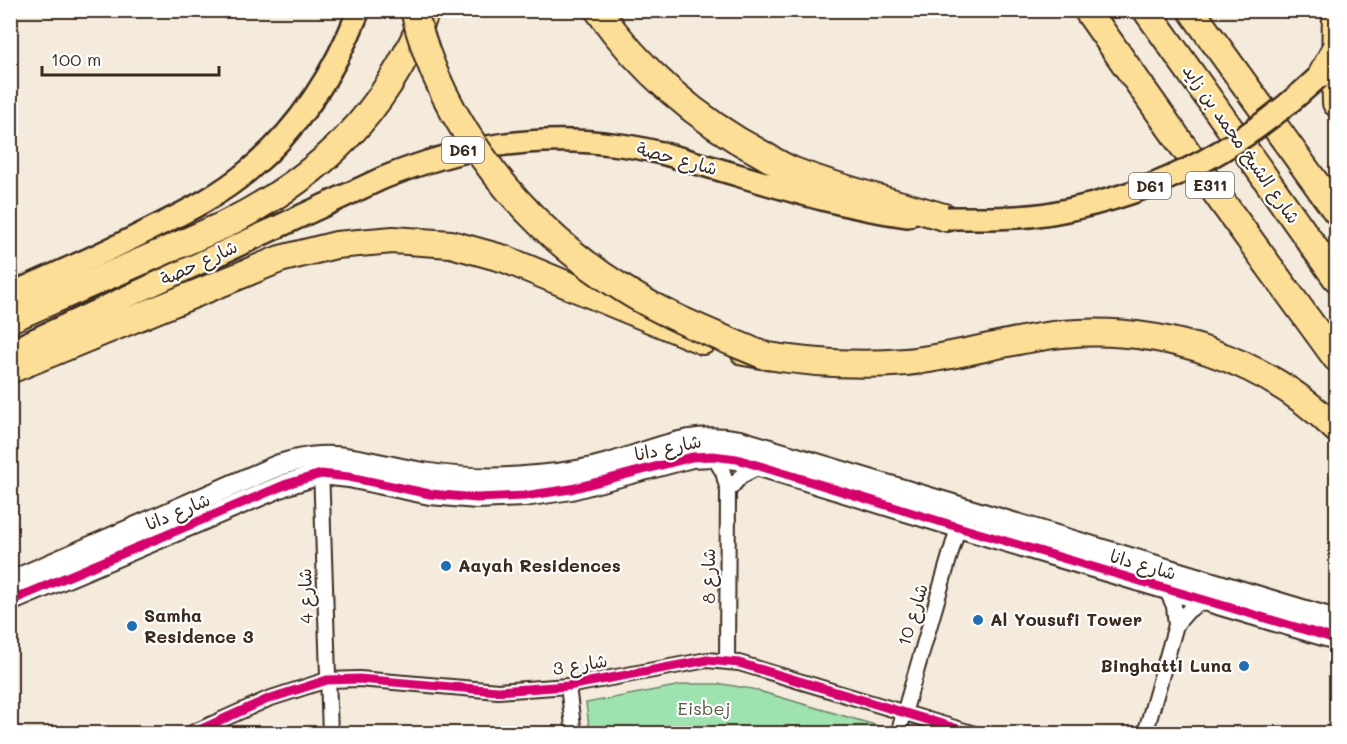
<svg xmlns="http://www.w3.org/2000/svg" width="1347" height="744" viewBox="0 0 1347 744" font-family="Mali,'Playpen Sans Arabic',sans-serif">
  <rect width="100%" height="100%" fill="#f4ebdd"/>
  <filter id="ink" filterUnits="userSpaceOnUse"><feTurbulence type="fractalNoise" baseFrequency=".0167" numOctaves="2"/><feDisplacementMap in="SourceGraphic" scale="12" xChannelSelector="R" yChannelSelector="G"/><feConvolveMatrix kernelMatrix="1 2 1 2 8 2 1 2 1" color-interpolation-filters="sRGB"/></filter>
  <g filter="url(#ink)">
    <polygon fill="#9ee3af" stroke="#6c8666" stroke-width="1.5" points="687,684 722,684 752,689 899,732 590,733 586,703"/>
    <g fill="none" stroke-linecap="round" stroke-linejoin="round">
      <g stroke="#3b2a1e" stroke-width="18">
        <g id="street">
          <polyline points="713,456 723,472 728,491 727,660"/>
          <polyline points="321,468 330,734"/>
          <polyline points="728,491 741,476 759,467"/>
          <polyline points="1166,589 1174,606 1176,625"/>
          <polyline points="568,686 574,734"/>
          <polyline points="190,734 268,699 327,680 359,679 498,691 568,686 707,660 739,663 975,734"/>
          <polyline points="898,734 960,521"/>
          <polyline points="1145,734 1176,625 1188,611 1203,600"/>
        </g>
      </g>
      <g stroke="#3b2a1e" stroke-width="24">
        <g id="secondary">
          <path d="M 10,582 L 279,465 C 292,461 306,458 319,457 C 353,455 389,468 423,473 C 460,479 499,480 536,476 C 561,474 588,470 612,463 C 658,449 691,431 740,441 L 1336,620"/>
          <polyline points="10,601 287,484 321,474 349,477 430,494 477,498 524,496 571,489 692,457 713,456 737,459 958,527 1336,639"/>
        </g>
      </g>
      <g stroke="#3b2a1e" stroke-width="26">
        <g id="primary">
          <path d="M 10,294 C 59,273 108,251 155,227 C 188,211 221,194 249,170 C 300,128 335,71 359,10"/>
          <path d="M 10,351 L 383,178 C 462,146 535,133 620,145 C 653,149 685,160 717,169 C 782,188 840,207 908,216"/>
        </g>
      </g>
      <g stroke="#3b2a1e" stroke-width="30">
        <g id="highway">
          <path d="M 598,10 C 640,70 697,120 762,154 C 772,160 783,167 794,171 C 844,190 897,203 947,218"/>
          <polyline points="1087,10 1223,203 1336,358"/>
          <polyline points="1146,10 1336,278"/>
          <polyline points="1191,10 1336,211"/>
          <polyline points="1336,10 1335,69 1336,103"/>
          <path d="M 10,319 L 224,225 C 320,177 385,114 425,14"/>
          <path d="M 744,352 C 798,362 851,367 906,362 C 959,357 1010,339 1062,334 C 1162,325 1265,359 1336,429"/>
          <polyline points="10,370 280,259 336,245 393,240 451,244 505,259 703,341"/>
        </g>
      </g>
      <use href="#street" stroke="#fff" stroke-width="14"/>
      <use href="#secondary" stroke="#fff" stroke-width="20"/>
      <use href="#primary" stroke="#fdde96" stroke-width="21"/>
      <use href="#highway" stroke="#fdde96" stroke-width="26"/>
      <g stroke="#3b2a1e" stroke-width="26" stroke-linecap="butt">
        <path id="primary-bridge" d="M 947,218 C 982,218 1018,219 1052,213 C 1165,193 1252,143 1333,63"/>
      </g>
      <g stroke="#3b2a1e" stroke-width="30" stroke-linecap="butt">
        <g id="highway-bridge">
          <path d="M 414,10 C 441,126 526,229 625,290 C 668,317 718,336 765,356"/>
          <polyline points="1322,74 1336,48"/>
        </g>
      </g>
      <use href="#primary-bridge" stroke="#fdde96" stroke-width="21"/>
      <use href="#highway-bridge" stroke="#fdde96" stroke-width="26"/>
      <g stroke="#fff" stroke-width="13">
        <g id="cycleway">
          <polyline points="10,601 287,484 321,474 349,477 430,494 477,498 524,496 571,489 692,457 713,456 737,459 958,527 1336,639"/>
          <polyline points="190,734 268,699 327,680 359,679 498,691 568,686 707,660 739,663 975,734"/>
        </g>
      </g>
      <use href="#cycleway" stroke="#d6006c" stroke-width="9"/>
    </g>
  </g>
  <g fill="#1f6fb2" stroke="#fff" stroke-width="2">
    <circle cx="446" cy="566" r="6"/>
    <circle cx="978" cy="620" r="6"/>
    <circle cx="132" cy="626" r="6"/>
    <circle cx="1244" cy="666" r="6"/>
  </g>
  <g text-anchor="middle" stroke-width="4.5" stroke-linejoin="round" paint-order="stroke">
    <g fill="#fff" stroke="#766a62" stroke-width="1.5">
      <rect x="442" y="137" width="42" height="26" rx="4.5"/>
      <rect x="1186" y="172" width="48" height="26" rx="4.5"/>
      <rect x="1129" y="173" width="42" height="26" rx="4.5"/>
    </g>
    <g font-size="16" font-weight="bold" fill="#3b2a1e">
      <text x="463" y="156">D61</text>
      <text x="1210" y="191">E311</text>
      <text x="1150" y="192">D61</text>
    </g>
    <g font-size="18" fill="#3b2a1e" stroke="#fff">
      <text transform="translate(1241 144) rotate(55)" y="6">شارع الشيخ محمد بن زايد</text>
      <text transform="translate(677 159) rotate(15)" y="6">شارع حصة</text>
      <text transform="translate(199 263) rotate(-25)" y="6">شارع حصة</text>
      <text transform="translate(668 448) rotate(-12)" y="6">شارع دانا</text>
      <text transform="translate(178 512) rotate(-23)" y="6">شارع دانا</text>
      <text transform="translate(1143 565) rotate(16)" y="6">شارع دانا</text>
      <text transform="translate(709 576) rotate(-90)" y="6">شارع 8</text>
      <text transform="translate(306 596) rotate(-92)" y="6">شارع 4</text>
      <text transform="translate(913 615) rotate(-73)" y="6">شارع 10</text>
      <text transform="translate(580 665) rotate(-9)" y="6">شارع 3</text>
    </g>
    <g font-size="18" font-weight="bold" fill="#3b2a1e" stroke="#fff" text-anchor="start">
      <text x="458" y="572">Aayah Residences</text>
      <text x="144" y="622">Samha<tspan x="144" dy="21">Residence 3</tspan></text>
      <text x="990" y="626">Al Yousufi Tower</text>
      <text x="1232" y="672" text-anchor="end">Binghatti Luna</text>
    </g>
    <g font-size="18" fill="#545842" stroke="#fff">
      <text x="704" y="715">Eisbej</text>
    </g>
  </g>
  <rect width="1347" height="744" fill="none" stroke="#fff" stroke-width="36"/>
  <rect x="18" y="18" width="1311" height="708" fill="none" stroke="#3b2a1e" stroke-width="2" filter="url(#ink)"/>
  <path d="M42 66v9h177v-9" fill="none" stroke="#3b2a1e" stroke-width="3"/>
  <text x="51" y="66" font-size="18" fill="#3b2a1e" stroke="#ffffff" stroke-width="4.5" paint-order="stroke">100 m</text>
</svg>
